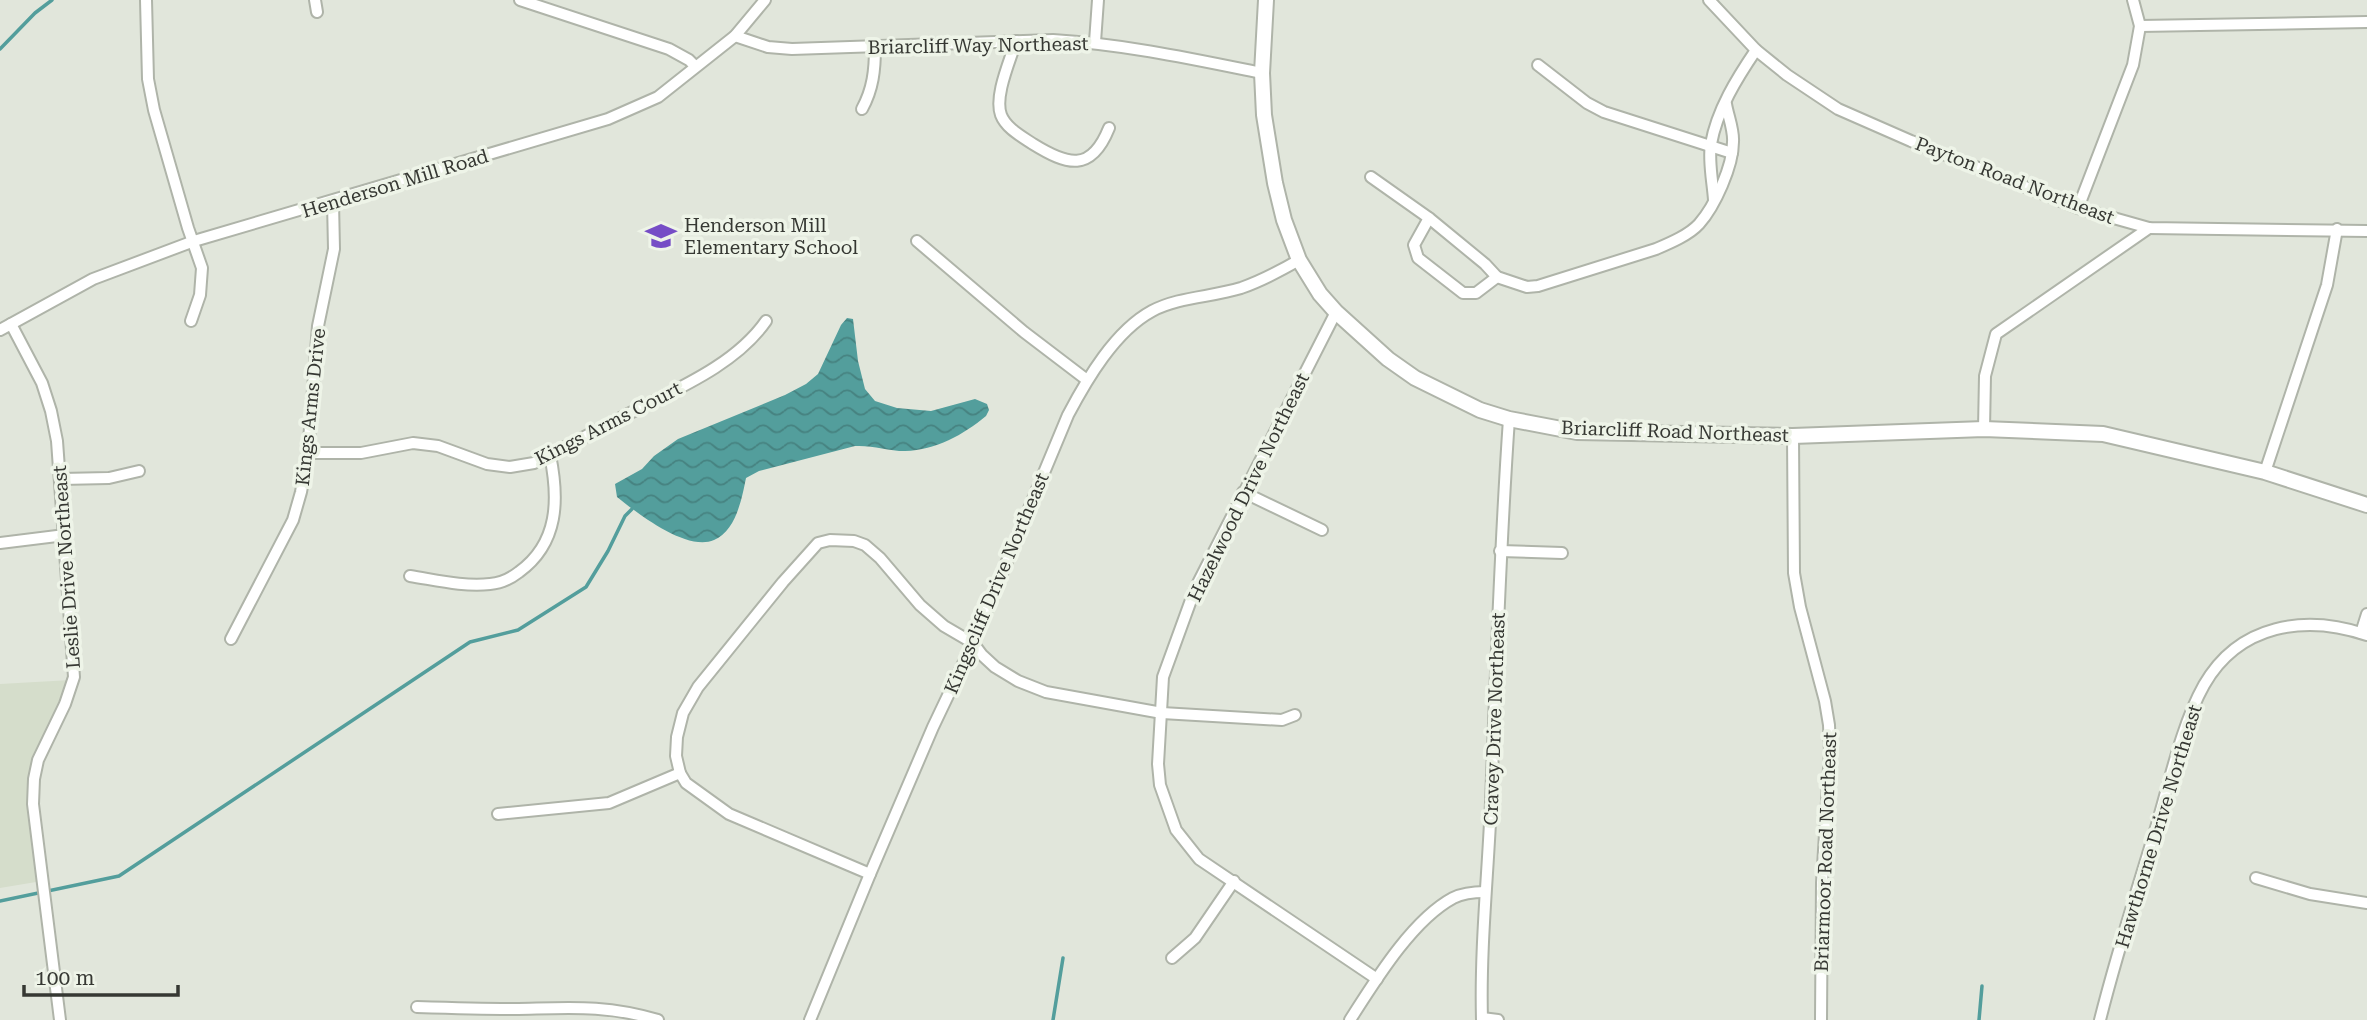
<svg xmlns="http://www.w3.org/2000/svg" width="2367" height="1020" viewBox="0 0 2367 1020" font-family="'Roboto Serif',serif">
  <defs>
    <pattern id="water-waves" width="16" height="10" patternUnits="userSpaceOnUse" patternTransform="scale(1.75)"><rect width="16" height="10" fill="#539e9c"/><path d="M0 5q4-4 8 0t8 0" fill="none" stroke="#468280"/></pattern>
  </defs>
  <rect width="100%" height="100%" fill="#e1e6db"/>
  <polygon fill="#d5ddcb" points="71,680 32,775 42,881 0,888 0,684"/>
  <path fill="url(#water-waves)" d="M 847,318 L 853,319 L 858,361 L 865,389 L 875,401 L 897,408 L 931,411 L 975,399 L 987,404 L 989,410 L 986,416 C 963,435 936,450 905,451 C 888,451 872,445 855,446 L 759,471 L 746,478 C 742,498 736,531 714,540 C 687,552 637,513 617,497 L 615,484 L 642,469 L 654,456 L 678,439 L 785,395 L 806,384 L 818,374 L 841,325 Z"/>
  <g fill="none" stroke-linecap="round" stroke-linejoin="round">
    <g stroke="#539e9c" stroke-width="3.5">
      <polyline points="0,49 35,13 52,0"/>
      <polyline points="0,901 119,876 470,642 518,630 586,587 608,551 625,516 632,509"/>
      <polyline points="1053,1020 1063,958"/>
      <polyline points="1979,1020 1982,986"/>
    </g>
    <g stroke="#afb4a9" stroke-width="14">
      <g id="minor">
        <polyline points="146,0 148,79 154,110 188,228 202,268 200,295 191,321"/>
        <polyline points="315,0 317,12"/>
        <polyline points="520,0 669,49 689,60 695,66"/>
        <polyline points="1709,0 1756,50 1787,75 1838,109 1911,141 2078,208 2149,228 2367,231"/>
        <polyline points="2140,26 2367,22"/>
        <path d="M 735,36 L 768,47 L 792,49 L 1053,40 C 1124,44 1193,59 1262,73"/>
        <path d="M 1016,41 C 1010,61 994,96 1001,115 C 1006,128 1021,136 1033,144 C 1067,165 1091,173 1109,128"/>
        <polyline points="1095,42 1098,0"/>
        <polyline points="1538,65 1587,103 1604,112 1732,153"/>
        <path d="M 862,109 C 873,89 875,70 875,47"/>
        <path d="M 1371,177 L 1429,218 L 1485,264 L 1497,277 L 1527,287 L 1538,286 L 1656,249 C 1670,243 1689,235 1699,224 C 1715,206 1733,166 1733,142 C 1734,130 1728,116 1726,104"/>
        <path d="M 1714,200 C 1713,183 1708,161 1711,144 C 1717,110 1737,78 1756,50"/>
        <polyline points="2078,208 2133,65 2140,26 2133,0"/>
        <polyline points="1429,218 1414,245 1418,258 1463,293 1476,293 1497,277"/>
        <polyline points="917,241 1024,332 1087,380"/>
        <polyline points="1336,312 1195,589 1163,677 1158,764 1160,785 1176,830 1199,859 1377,979"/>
        <polyline points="11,324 42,383 51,411 57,441 74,677 65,704 38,760 34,779 33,804 60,1020"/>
        <polyline points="0,330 93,279 194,241 608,119 658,97 735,36 765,0"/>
        <polyline points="1984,429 1985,376 1996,334 2149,228"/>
        <polyline points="1793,436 1794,573 1800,607 1825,701 1829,725 1830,752 1822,883 1821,1020"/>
        <path d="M 308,453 L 361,453 L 413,443 L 438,446 L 487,464 L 510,467 L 534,463 C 568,446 601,428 634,411 C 679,388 736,364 766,321"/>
        <polyline points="2265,472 2327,285 2337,229"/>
        <polyline points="61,479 109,478 139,471"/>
        <polyline points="1243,492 1322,530"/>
        <polyline points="0,543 65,535"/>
        <polyline points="1500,551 1562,553"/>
        <path d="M 410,576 C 436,580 464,587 490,584 C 502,583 510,579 519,572 C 559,543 559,499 550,455"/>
        <polyline points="2361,633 2367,614"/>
        <polyline points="231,639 293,520 301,492 308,453 318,326 334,249 333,202"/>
        <polyline points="498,814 609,803 680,773"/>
        <polyline points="870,874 729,814 686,783 680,773 676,756 677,737 683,713 698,687 783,582 818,543 830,540 854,541 865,545 880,558 920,605 944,626 973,643 982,655 995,667 1018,681 1046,692 1162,713 1282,720 1295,715"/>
        <polyline points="2256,878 2310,894 2367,903"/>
        <polyline points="1172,958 1195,938 1234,881"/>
        <path d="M 417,1007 C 449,1008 481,1009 514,1009 C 568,1008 604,1004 658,1020"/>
        <polyline points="1482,1018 1498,1020"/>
        <path d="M 810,1020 L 870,874 L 933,727 L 973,643 L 1068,415 C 1087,379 1115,331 1152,311 C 1178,297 1212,297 1241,288 C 1261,281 1280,271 1299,260"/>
        <path d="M 1350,1020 C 1375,981 1412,920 1453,898 C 1463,893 1474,892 1485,892"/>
        <path d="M 1482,1020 C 1480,947 1488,875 1491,802 C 1496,674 1500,546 1509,419"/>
        <path d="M 2100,1020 C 2116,956 2136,894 2155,831 C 2169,785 2181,726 2204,685 C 2239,624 2305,614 2367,635"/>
      </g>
    </g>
    <g stroke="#afb4a9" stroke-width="18">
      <polyline id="major" points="1266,0 1262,73 1264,115 1275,183 1284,220 1299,260 1320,294 1336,312 1388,359 1415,378 1480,410 1509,419 1577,432 1793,436 1984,429 2103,434 2265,472 2367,505"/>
    </g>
    <use href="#minor" stroke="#fff" stroke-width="10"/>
    <use href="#major" stroke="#fff" stroke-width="14"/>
  </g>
  <defs>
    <g id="school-bare" transform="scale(2.415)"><path d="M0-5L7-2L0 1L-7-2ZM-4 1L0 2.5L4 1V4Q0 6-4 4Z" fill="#764dc6" stroke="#eef4e8" stroke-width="2.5" paint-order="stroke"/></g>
  </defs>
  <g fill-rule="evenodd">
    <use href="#school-bare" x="661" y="236"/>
  </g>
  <g text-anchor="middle" stroke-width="7" stroke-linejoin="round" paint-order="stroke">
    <g font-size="19" fill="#363833" stroke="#eef4e8">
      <text transform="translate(978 45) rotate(-1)" y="7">Briarcliff Way Northeast</text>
      <text transform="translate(2015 180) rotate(21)" y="7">Payton Road Northeast</text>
      <text transform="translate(395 183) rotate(-17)" y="7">Henderson Mill Road</text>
      <text transform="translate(310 407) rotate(-84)" y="7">Kings Arms Drive</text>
      <text transform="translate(608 423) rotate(-27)" y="7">Kings Arms Court</text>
      <text transform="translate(1675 431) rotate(2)" y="7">Briarcliff Road Northeast</text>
      <text transform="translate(1248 487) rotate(-64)" y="7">Hazelwood Drive Northeast</text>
      <text transform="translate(66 567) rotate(-94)" y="7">Leslie Drive Northeast</text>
      <text transform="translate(996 583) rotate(-67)" y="7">Kingscliff Drive Northeast</text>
      <text transform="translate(1494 719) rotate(-88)" y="7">Cravey Drive Northeast</text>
      <text transform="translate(2158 826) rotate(-73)" y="7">Hawthorne Drive Northeast</text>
      <text transform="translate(1825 852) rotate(-88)" y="7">Briarmoor Road Northeast</text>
    </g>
    <g font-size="19" fill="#363833" stroke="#eef4e8" text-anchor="start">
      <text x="684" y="232">Henderson Mill<tspan x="684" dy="22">Elementary School</tspan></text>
    </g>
  </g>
  <path d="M24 985v10h154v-10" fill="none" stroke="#363833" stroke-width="3.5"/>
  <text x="35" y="985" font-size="21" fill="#363833" stroke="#eef4e8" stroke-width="5" paint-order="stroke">100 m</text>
</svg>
